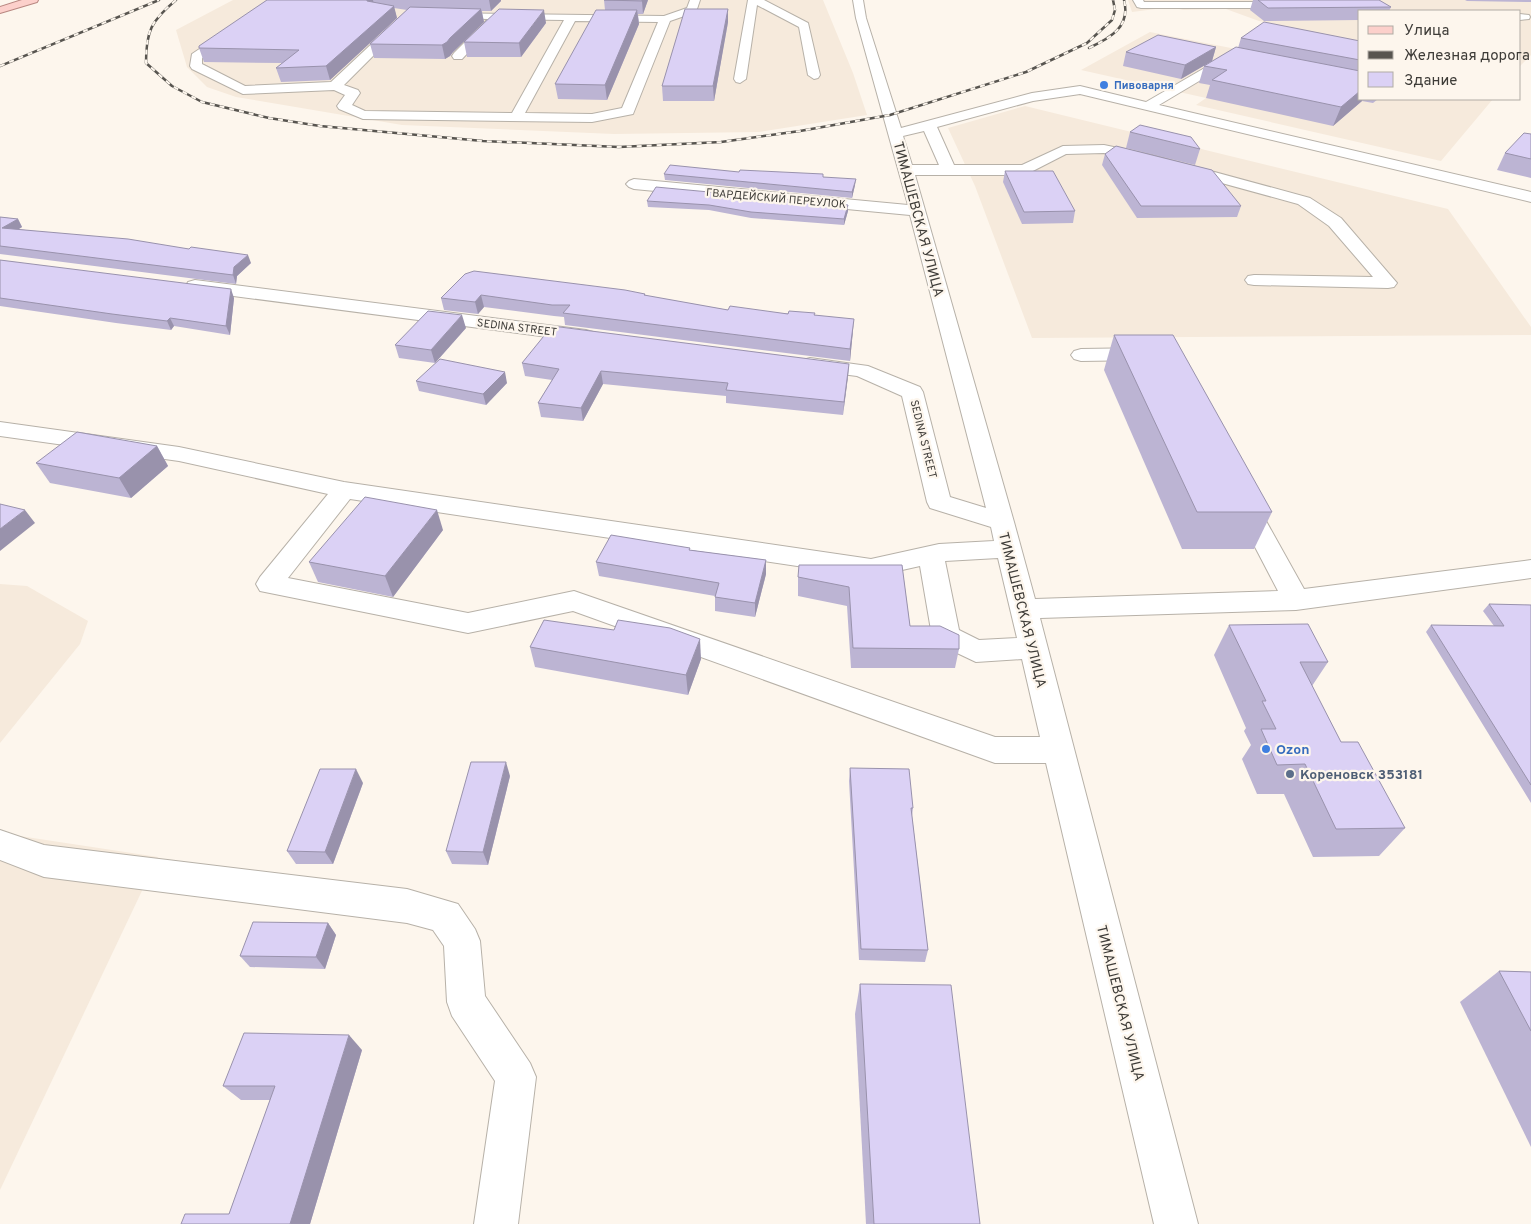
<svg xmlns="http://www.w3.org/2000/svg" width="1531" height="1224" viewBox="0 0 1531 1224" font-family="Overpass,sans-serif">
  <rect width="100%" height="100%" fill="#fdf6ed"/>
  <g fill="#f6eadc">
    <polygon points="233,0 823,0 853,73 867,115 759,132 614,134 402,125 236,97 207,87 187,67 176,30"/>
    <polygon points="1128,0 1531,0 1531,55 1520,66 1520,11 1360,11 1360,99 1493,99 1441,161 1196,105 1206,98 1081,70 1150,32 1241,50 1279,25 1259,21 1226,9 1183,10 1171,7 1132,12"/>
    <polygon points="1025,106 1448,209 1531,327 1531,335 1032,338 975,186 948,128"/>
    <polygon points="0,584 27,586 88,621 80,644 0,743"/>
    <polygon points="0,833 158,857 0,1190"/>
  </g>
  <g fill="none" stroke-linecap="round" stroke-linejoin="round">
    <g stroke="#b7b1a8" stroke-width="2">
      <g id="minor">
        <path d="M 272,0 L 284,0 L 202,58 L 202,64 L 245,86 L 331,82 L 395,22 L 403,22 L 405,24 L 344,85 L 358,90 L 360,93 L 352,105 L 365,111 L 512,113 L 564,20 L 496,19 L 496,23 L 462,59 L 454,59 L 452,56 L 454,53 L 488,19 L 446,18 L 442,17 L 441,15 L 442,13 L 664,16 L 687,8 L 690,0 L 700,0 L 696,12 L 670,21 L 633,114 L 592,122 L 363,119 L 339,109 L 337,106 L 345,95 L 334,90 L 243,94 L 192,69 L 190,66 L 192,54 ZM 575,21 L 658,22 L 622,108 L 592,114 L 525,113 Z"/>
        <polygon points="748,0 764,0 808,23 820,75 818,78 814,79 808,75 799,27 757,5 746,79 740,83 736,82 734,79"/>
        <path d="M 853,0 L 863,0 L 866,18 L 901,128 L 1032,93 L 1080,86 L 1146,102 L 1227,55 L 1231,56 L 1233,59 L 1231,62 L 1159,105 L 1531,192 L 1531,202 L 1080,94 L 1033,101 L 937,127 L 954,165 L 1022,165 L 1063,146 L 1104,145 L 1152,155 L 1310,198 L 1341,218 L 1397,283 L 1394,287 L 1388,288 L 1254,285 L 1248,284 L 1245,280 L 1248,276 L 1254,275 L 1373,277 L 1329,226 L 1298,204 L 1145,162 L 1104,153 L 1066,154 L 1025,175 L 915,175 L 1014,522 L 1035,599 L 1278,591 L 1232,503 L 1235,497 L 1244,495 L 1253,497 L 1256,503 L 1304,589 L 1531,560 L 1531,578 L 1296,610 L 1040,618 L 1198,1224 L 1154,1224 L 1046,763 L 995,763 L 573,611 L 468,633 L 260,591 L 256,584 L 260,577 L 328,494 L 179,461 L 0,436 L 0,422 L 179,447 L 344,482 L 871,559 L 939,544 L 994,541 L 991,527 L 930,508 L 927,502 L 902,396 L 857,376 L 810,370 L 803,368 L 800,364 L 803,360 L 810,358 L 868,366 L 920,387 L 923,392 L 950,497 L 986,508 L 910,215 L 634,189 L 629,187 L 626,184 L 629,181 L 634,179 L 908,205 L 856,18 ZM 924,131 L 939,165 L 912,165 L 903,136 ZM 350,499 L 871,577 L 920,566 L 932,636 L 936,643 L 976,662 L 1022,659 L 1040,737 L 995,737 L 574,591 L 468,613 L 288,578 ZM 998,558 L 1017,638 L 979,640 L 959,630 L 945,561 Z"/>
        <polygon points="1133,0 1143,0 1144,2 1319,2 1351,0 1350,2 1319,8 1141,8 1137,7"/>
        <polygon points="1520,14 1529,15 1530,17 1529,19 1520,20"/>
        <polygon points="195,280 586,330 593,332 596,336 593,340 586,342 188,290 186,286 188,282"/>
        <polygon points="1145,348 1152,350 1155,354 1152,358 1145,360 1081,361 1074,359 1071,355 1074,351 1081,349"/>
        <polygon points="0,830 44,845 407,889 458,904 475,929 480,941 485,996 530,1063 536,1077 518,1224 474,1224 495,1081 452,1016 447,1002 444,946 433,930 407,923 44,877 0,860"/>
      </g>
    </g>
    <g stroke="#b88781" stroke-width="2">
      <polygon id="major" points="22,0 38,0 37,2 0,13 0,7"/>
    </g>
    <use href="#minor" fill="#fff" fill-rule="evenodd"/>
    <use href="#major" fill="#fcd0cb" fill-rule="evenodd"/>
    <g stroke="#585550" stroke-width="2.5">
      <g id="rail">
        <path d="M 176,0 C 151,21 146,31 146,63 L 172,86 L 202,102 L 269,118 L 320,126 L 483,141 L 619,147 L 721,142 L 800,131 L 890,115 L 1026,72 L 1087,43 L 1112,20 L 1115,10 L 1113,0"/>
        <path d="M 1089,48 C 1110,38 1131,27 1124,0"/>
        <polyline points="0,66 159,0"/>
      </g>
    </g>
    <use href="#rail" stroke="#fdf6ed" stroke-width="2" stroke-dasharray="5" stroke-linecap="butt"/>
  </g>
  <g fill="#bcb4d3">
    <polygon points="267,0 501,0 501,1 491,11 482,11 484,22 453,52 450,56 445,59 374,58 370,44 407,10 394,8 397,18 330,80 281,82 276,68 282,63 204,62 199,48"/>
    <polygon points="604,0 648,0 643,14 638,14 639,24 607,100 558,99 555,84 605,10"/>
    <polygon points="1253,0 1379,0 1391,7 1389,11 1360,11 1360,20 1264,21 1250,10"/>
    <polygon points="1465,0 1531,0 1531,2 1467,1"/>
    <polygon points="728,9 728,22 714,101 663,101 662,86"/>
    <polygon points="546,23 521,57 467,57 464,42"/>
    <polygon points="1241,38 1360,41 1360,99 1378,99 1373,103 1362,101 1333,126 1206,98 1210,85 1199,83 1204,66 1238,48"/>
    <polygon points="1216,47 1212,61 1181,79 1123,66 1126,52"/>
    <polygon points="1130,132 1200,149 1195,165 1126,148"/>
    <polygon points="1531,134 1531,178 1497,170 1505,153"/>
    <polygon points="1105,154 1241,206 1237,217 1137,218 1102,165"/>
    <polygon points="1005,171 1075,211 1073,223 1022,224 1003,182"/>
    <polygon points="739,172 823,177 855,185 852,198 665,180 664,174"/>
    <polygon points="647,201 848,211 844,225 751,218 709,210 648,207"/>
    <polygon points="0,217 18,219 22,227 19,229 251,263 237,276 236,284 0,254"/>
    <polygon points="0,260 234,298 230,335 174,326 171,330 116,323 0,306"/>
    <polygon points="465,274 645,294 646,296 728,310 815,315 853,330 850,361 565,325 564,317 554,316 484,307 478,314 444,310 441,298"/>
    <polygon points="466,328 435,363 399,358 395,345"/>
    <polygon points="1114,335 1272,512 1254,549 1182,549 1104,370"/>
    <polygon points="522,363 849,364 843,415 726,403 726,396 603,384 583,421 541,417 538,403 552,380 525,376"/>
    <polygon points="416,381 507,383 486,405 419,391"/>
    <polygon points="157,446 168,466 131,498 50,483 36,463"/>
    <polygon points="443,530 393,597 318,582 309,562"/>
    <polygon points="690,550 766,560 766,574 755,617 715,611 715,596 599,576 596,562"/>
    <polygon points="902,565 910,626 959,649 955,668 851,668 847,606 798,596 798,577"/>
    <polygon points="1489,604 1531,605 1531,803 1426,632 1431,625 1494,626 1483,611"/>
    <polygon points="1229,625 1328,662 1312,686 1341,742 1405,828 1379,856 1313,857 1284,794 1257,794 1242,759 1251,745 1244,731 1246,728 1214,655"/>
    <polygon points="530,647 701,659 688,695 535,667"/>
    <polygon points="850,768 913,808 912,816 928,950 925,962 859,960 849,781"/>
    <polygon points="510,776 488,865 452,864 446,851"/>
    <polygon points="363,783 333,864 296,864 287,851"/>
    <polygon points="328,923 336,935 325,969 250,967 240,956"/>
    <polygon points="1499,971 1531,972 1531,1147 1460,1002"/>
    <polygon points="860,984 980,1224 866,1224 855,1014"/>
    <polygon points="362,1050 310,1224 181,1224 229,1214 270,1100 241,1100 223,1086"/>
  </g>
  <g fill="#9992ac">
    <polygon points="366,0 373,0 374,5"/>
    <polygon points="489,0 501,0 501,1 491,11"/>
    <polygon points="642,0 648,0 643,14 642,1"/>
    <polygon points="394,6 397,18 330,80 326,66"/>
    <polygon points="481,9 484,22 453,52 450,56 445,59 442,45"/>
    <polygon points="728,9 728,22 714,101 713,86"/>
    <polygon points="544,10 546,23 521,57 519,43"/>
    <polygon points="637,10 639,24 607,100 605,85"/>
    <polygon points="1216,47 1212,61 1181,79 1185,65"/>
    <polygon points="1360,91 1360,99 1362,99 1362,101 1333,126 1341,107"/>
    <polygon points="856,179 855,185 852,198 852,192"/>
    <polygon points="848,205 848,211 844,225 844,219"/>
    <polygon points="18,219 22,227 7,236 2,228"/>
    <polygon points="248,255 251,263 237,276 236,284 233,275 234,267"/>
    <polygon points="231,289 234,298 230,335 226,326"/>
    <polygon points="481,295 484,307 478,314 475,302"/>
    <polygon points="462,315 466,328 435,363 431,350"/>
    <polygon points="170,318 174,326 171,330 167,321"/>
    <polygon points="854,319 853,330 850,361 850,349"/>
    <polygon points="849,364 848,377 843,415 844,402"/>
    <polygon points="601,371 603,384 583,421 581,408"/>
    <polygon points="505,372 507,383 486,405 483,394"/>
    <polygon points="157,446 168,466 131,498 119,478"/>
    <polygon points="25,510 35,523 0,551 0,529"/>
    <polygon points="437,510 443,530 393,597 385,576"/>
    <polygon points="766,560 766,574 755,617 755,603"/>
    <polygon points="700,639 701,659 688,695 686,675"/>
    <polygon points="506,762 510,776 488,865 483,852"/>
    <polygon points="356,769 363,783 333,864 325,852"/>
    <polygon points="328,923 336,935 325,969 316,957"/>
    <polygon points="349,1035 362,1050 310,1224 290,1224"/>
  </g>
  <g fill="#dbd1f5" stroke="#9992ac">
    <polygon points="267,0 367,0 367,1 394,6 326,66 276,68 299,50 199,48 199,46"/>
    <polygon points="604,0 642,0 642,1"/>
    <polygon points="1258,0 1379,0 1391,7 1268,8"/>
    <polygon points="410,7 481,9 450,38 447,42 442,45 370,44"/>
    <polygon points="499,9 544,10 519,43 464,42"/>
    <polygon points="685,9 728,9 713,86 662,86"/>
    <polygon points="596,10 637,10 605,85 555,84"/>
    <polygon points="1264,22 1360,41 1360,60 1241,38"/>
    <polygon points="1158,35 1216,47 1185,65 1126,52"/>
    <polygon points="1236,47 1360,71 1360,91 1341,107 1212,80 1227,70 1204,66"/>
    <polygon points="1140,125 1191,137 1200,149 1130,132"/>
    <polygon points="1524,133 1531,134 1531,159 1505,153"/>
    <polygon points="1116,146 1212,170 1241,206 1141,206 1105,154"/>
    <polygon points="670,165 739,172 740,170 823,174 823,177 856,179 852,192 664,174"/>
    <polygon points="1005,171 1053,171 1075,211 1024,212"/>
    <polygon points="656,187 848,205 844,219 751,212 709,205 647,201"/>
    <polygon points="0,217 18,219 2,228 128,239 189,249 191,247 248,255 234,267 233,275 0,246"/>
    <polygon points="0,260 231,289 226,326 170,318 167,321 112,314 0,298"/>
    <polygon points="474,271 625,290 645,294 644,295 728,310 730,306 788,314 789,311 815,313 814,315 854,319 850,349 563,313 570,305 552,305 481,295 475,302 441,298 465,274"/>
    <polygon points="428,311 462,315 431,350 395,345"/>
    <polygon points="552,326 849,364 844,402 726,390 728,383 601,371 581,408 538,403 559,369 522,363"/>
    <polygon points="1114,335 1173,335 1272,512 1197,512"/>
    <polygon points="440,359 505,372 483,394 416,381"/>
    <polygon points="77,432 157,446 119,478 36,463"/>
    <polygon points="365,497 437,510 385,576 309,562"/>
    <polygon points="0,504 25,510 0,529"/>
    <polygon points="611,535 690,548 689,550 766,560 755,603 715,597 719,583 596,562"/>
    <polygon points="799,565 902,565 910,626 940,626 959,635 959,649 853,648 849,587 798,577"/>
    <polygon points="1489,604 1531,605 1531,785 1431,625 1504,626"/>
    <polygon points="544,620 614,630 618,620 670,628 700,639 686,675 530,647"/>
    <polygon points="1308,624 1328,662 1300,662 1341,742 1358,742 1405,828 1336,829 1305,764 1277,765 1261,729 1276,729 1262,701 1266,701 1229,625"/>
    <polygon points="471,762 506,762 483,852 446,851"/>
    <polygon points="850,768 909,769 913,808 911,808 928,950 861,949"/>
    <polygon points="320,769 356,769 325,852 287,851"/>
    <polygon points="253,922 328,923 316,957 240,956"/>
    <polygon points="1499,971 1531,972 1531,1031"/>
    <polygon points="860,984 951,985 980,1224 874,1224"/>
    <polygon points="244,1033 349,1035 290,1224 181,1224 185,1214 229,1214 275,1086 223,1086"/>
  </g>
  <g fill="#3f7fe0" stroke="#fdf6ed" stroke-width="2">
    <circle cx="1104" cy="85" r="5"/>
    <circle cx="1266" cy="749" r="5"/>
  </g>
  <circle fill="#5c6f8a" stroke="#fdf6ed" stroke-width="2" cx="1290" cy="774" r="5"/>
  <g text-anchor="middle" stroke-width="4.5" stroke-linejoin="round" paint-order="stroke">
    <g font-size="11" font-weight="bold" fill="#366cbe" stroke="#fdf6ed" text-anchor="start">
      <text x="1114" y="89">Пивоварня</text>
    </g>
    <g font-size="11" fill="#3e3c38" stroke="#fdf6ed">
      <text transform="translate(776 198) rotate(5)" y="4">ГВАРДЕЙСКИЙ ПЕРЕУЛОК</text>
      <text transform="translate(517 327) rotate(7)" y="4">SEDINA STREET</text>
      <text transform="translate(924 439) rotate(76)" y="4">SEDINA STREET</text>
    </g>
    <g font-size="14" fill="#3e3c38" stroke="#fdf6ed">
      <text transform="translate(919 219) rotate(75)" y="5">ТИМАШЕВСКАЯ УЛИЦА</text>
      <text transform="translate(1023 610) rotate(76)" y="5">ТИМАШЕВСКАЯ УЛИЦА</text>
      <text transform="translate(1121 1003) rotate(76)" y="5">ТИМАШЕВСКАЯ УЛИЦА</text>
    </g>
    <g font-size="14" font-weight="bold" fill="#366cbe" stroke="#fdf6ed" text-anchor="start">
      <text x="1276" y="754">Ozon</text>
    </g>
    <g font-size="14" font-weight="bold" fill="#4e5e75" stroke="#fdf6ed" text-anchor="start">
      <text x="1300" y="779">Кореновск 353181</text>
    </g>
  </g>
  <rect x="1358" y="10" width="162" height="90" fill="#fdf6ed" stroke="#b1aca5"/>
  <rect x="1368" y="26" width="25" height="8" fill="#fcd0cb" stroke="#b1aca5"/>
  <text x="1404" y="35" font-size="15" fill="#3e3c38">Улица</text>
  <rect x="1368" y="51" width="25" height="8" fill="#585550" stroke="#b1aca5"/>
  <text x="1404" y="60" font-size="15" fill="#3e3c38">Железная дорога</text>
  <rect x="1368" y="72" width="25" height="15" fill="#dbd1f5" stroke="#b1aca5"/>
  <text x="1404" y="85" font-size="15" fill="#3e3c38">Здание</text>
</svg>
